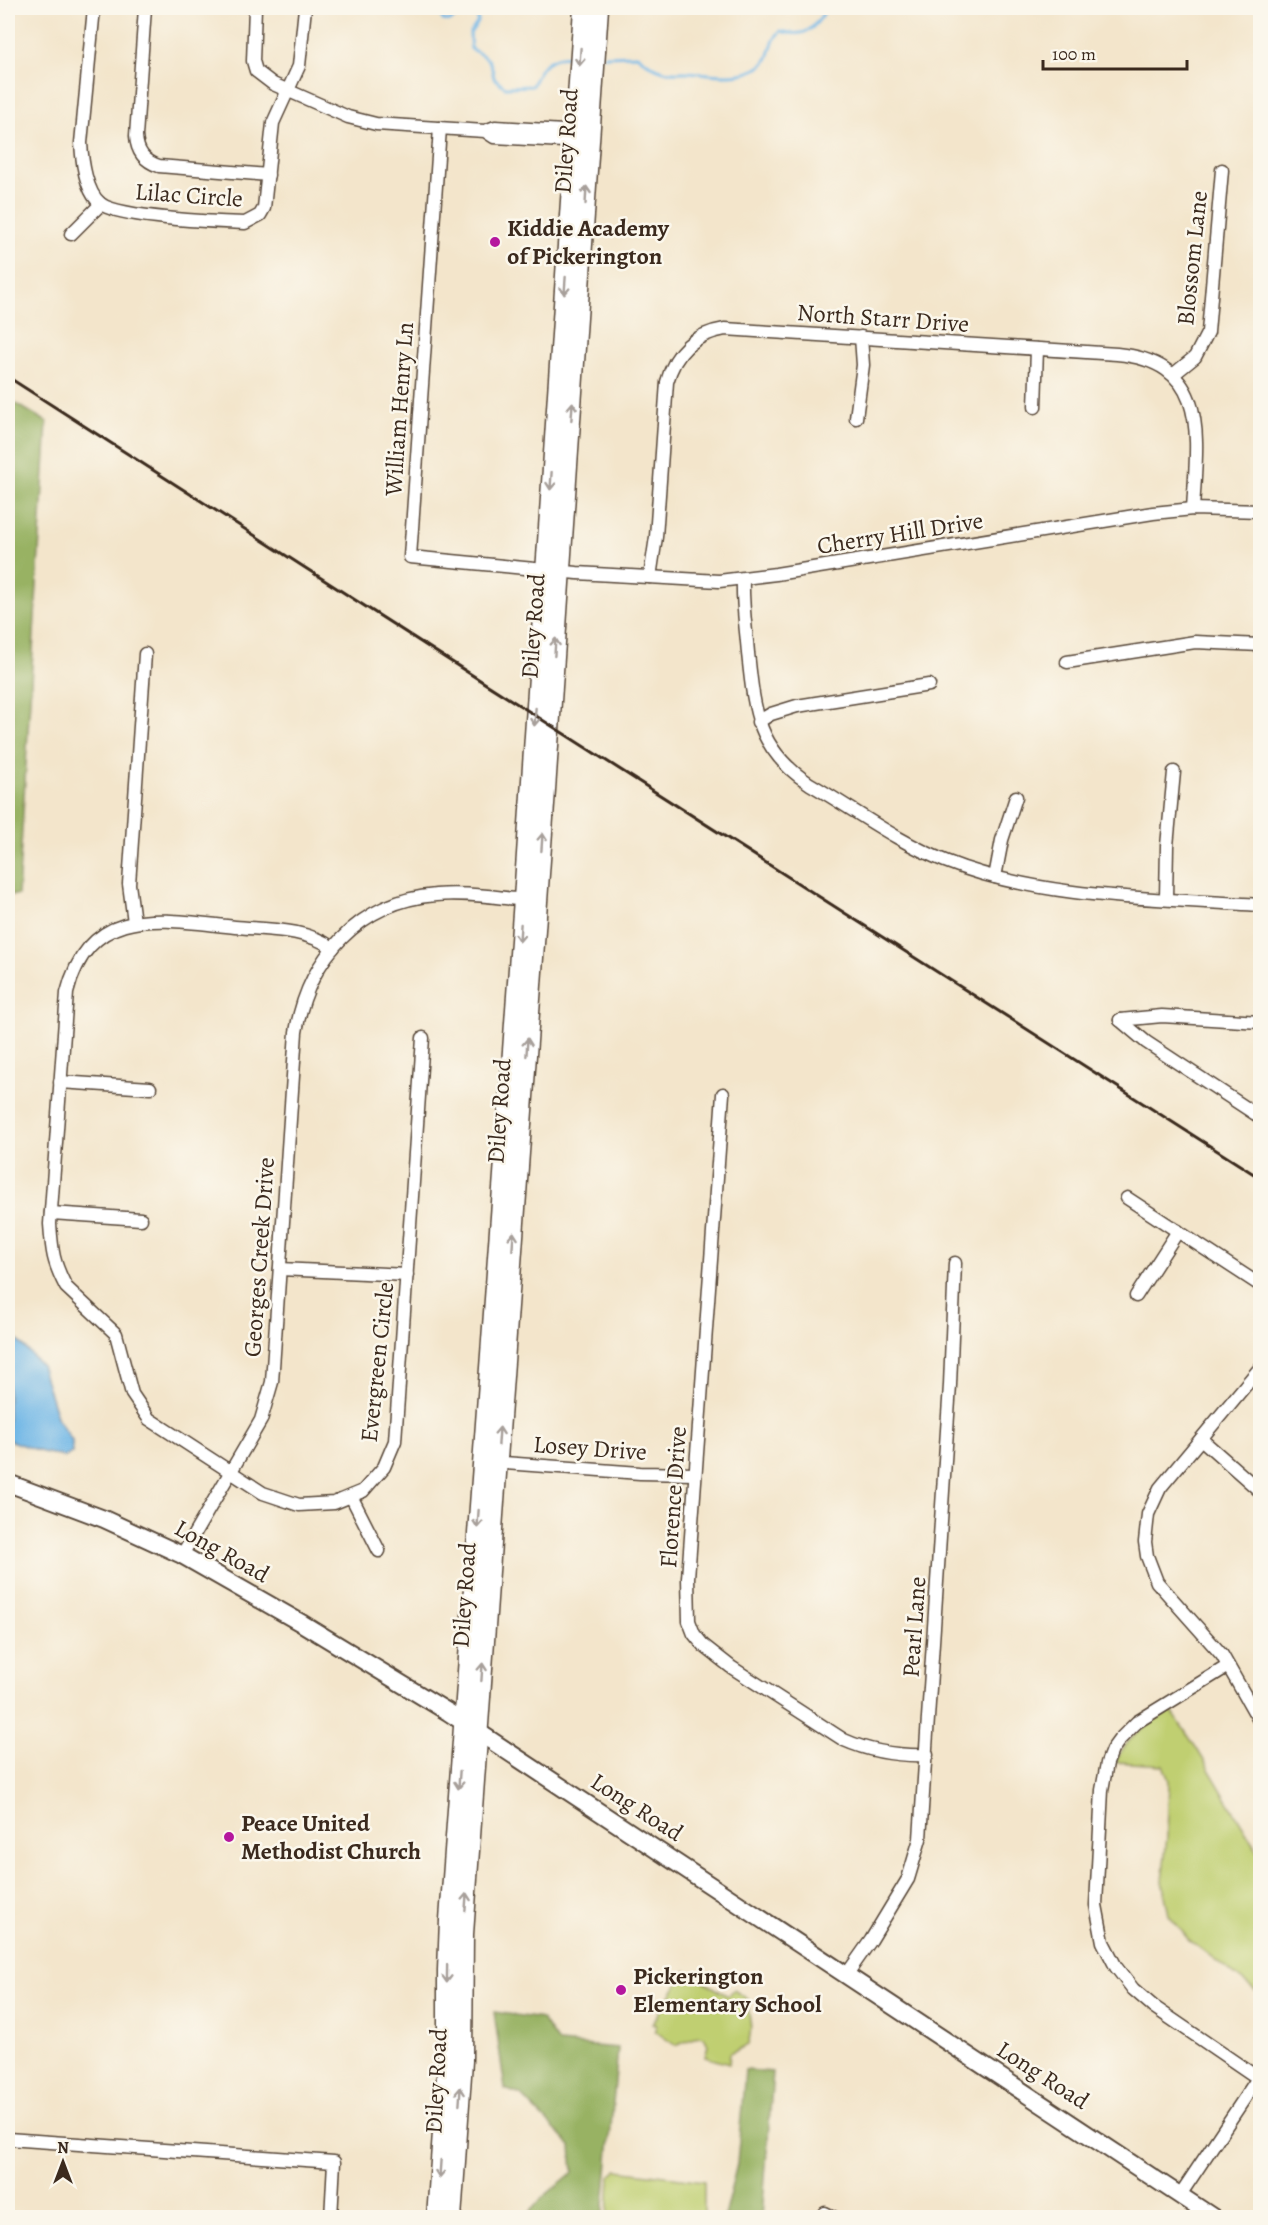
<svg xmlns="http://www.w3.org/2000/svg" width="1268" height="2225" viewBox="0 0 1268 2225" font-family="Alegreya,serif">
  <rect width="100%" height="100%" fill="#fbf7ec"/>
  <filter id="ink" filterUnits="userSpaceOnUse"><feTurbulence type="fractalNoise" baseFrequency=".0167" numOctaves="2"/><feDisplacementMap in="SourceGraphic" scale="12" xChannelSelector="R" yChannelSelector="G"/><feConvolveMatrix kernelMatrix="1 2 1 2 8 2 1 2 1" color-interpolation-filters="sRGB"/></filter>
  <filter id="wash" filterUnits="userSpaceOnUse"><feTurbulence type="fractalNoise" baseFrequency=".008" numOctaves="4" result="noise"/><feDisplacementMap in="SourceGraphic" scale="24" xChannelSelector="R" yChannelSelector="G"/><feGaussianBlur stdDeviation="1.35" result="paint"/><feColorMatrix in="noise" values="0 0 0 0 0 0 0 0 0 0 0 0 0 0 0 0 0 1.4 0 .05"/><feComposite in="paint" operator="in"/></filter>
  <g filter="url(#wash)">
    <rect width="100%" height="100%" fill="#f3e5cb"/>
    <g fill="#c0cf71" stroke="#7e7c48" stroke-width="1.5">
      <path d="M 1171,1710 L 1197,1749 L 1260,1855 L 1260,1994 L 1188,1939 L 1169,1915 L 1162,1881 L 1167,1837 L 1169,1781 L 1163,1765 L 1116,1762 C 1124,1739 1149,1722 1171,1710 Z"/>
      <path d="M 686,1971 L 728,1996 L 734,1990 L 749,2000 C 747,2008 749,2012 750,2020 C 752,2029 750,2037 748,2045 L 730,2053 L 729,2064 L 705,2057 L 708,2045 L 704,2037 L 698,2036 L 676,2046 L 655,2031 L 656,2025 L 652,2024 Z"/>
      <polygon points="617,2170 704,2181 704,2217 608,2217 610,2176"/>
    </g>
    <g fill="#98b263" stroke="#6a6e40" stroke-width="1.5">
      <polygon points="8,399 47,422 18,895 8,895"/>
      <polygon points="494,2012 542,2019 558,2043 618,2048 603,2217 525,2217 542,2198 573,2172 571,2146 521,2095 505,2089"/>
      <polygon points="745,2070 773,2072 762,2217 724,2217 737,2164"/>
    </g>
    <polygon fill="#6eb6e6" stroke="#547082" stroke-width="1.5" points="8,1330 41,1365 58,1420 72,1440 72,1453 65,1457 42,1452 8,1440"/>
    <g fill="none" stroke-linecap="round" stroke-linejoin="round">
      <g stroke="#6eb6e6" stroke-width="3">
        <path d="M 438,8 L 443,20 L 450,21 L 463,12 L 477,11 L 478,22 L 470,33 L 471,49 C 488,58 491,58 494,78 L 505,87 L 532,86 C 541,64 548,56 573,56"/>
        <path d="M 604,56 L 637,55 C 645,62 653,68 664,71 C 671,73 680,72 687,72 C 711,73 740,81 761,66 C 774,57 767,43 781,31 C 807,39 814,28 827,8"/>
      </g>
    </g>
  </g>
  <g filter="url(#ink)">
    <g fill="none" stroke-linecap="round" stroke-linejoin="round">
      <g stroke="#574638" stroke-width="15">
        <g id="minor">
          <path d="M 94,8 L 81,143 C 82,160 86,193 101,204 C 121,218 217,222 245,223 L 260,215 L 264,208 L 273,123 L 299,66 L 305,8"/>
          <path d="M 145,8 L 136,136 C 137,152 144,161 159,166 L 268,175"/>
          <polyline points="255,8 253,61 256,71 273,84 348,117 376,124 485,131 495,127 564,131 570,136 563,141 494,137 485,131"/>
          <polyline points="440,128 410,557 577,573 719,581 776,574 1153,513 1193,509 1260,511"/>
          <polyline points="71,234 101,204"/>
          <polyline points="1174,374 1195,357 1208,332 1222,170"/>
          <polyline points="1035,407 1037,349"/>
          <polyline points="856,418 863,365 861,337"/>
          <path d="M 650,577 L 656,537 L 667,382 C 675,352 694,334 725,329 L 1117,354 C 1211,363 1197,437 1193,509"/>
          <path d="M 743,579 C 742,605 746,627 748,653 C 754,710 757,750 810,784 C 855,810 896,841 945,861 C 1043,900 1156,898 1260,905"/>
          <polyline points="1067,662 1195,642 1260,645"/>
          <polyline points="758,722 771,714 797,706 929,685"/>
          <polyline points="995,877 1002,840 1016,797"/>
          <polyline points="1166,898 1167,846 1174,772"/>
          <polyline points="134,922 129,884 145,654"/>
          <path d="M 333,948 C 304,928 269,930 235,927 C 163,920 90,902 67,993 L 50,1224 C 52,1252 53,1262 66,1287 L 116,1334 L 132,1394 L 149,1419 L 263,1493 L 299,1505 L 334,1503 L 363,1491 L 384,1467 L 395,1441 L 423,1038"/>
          <polyline points="1120,1020 1146,1042 1260,1117"/>
          <polyline points="1120,1020 1162,1016 1260,1022"/>
          <polyline points="60,1082 150,1088"/>
          <path d="M 723,1094 L 688,1578 L 689,1621 L 694,1634 L 703,1645 L 731,1667 L 844,1740 C 871,1752 897,1756 927,1755"/>
          <polyline points="1127,1198 1260,1285"/>
          <polyline points="51,1213 141,1219"/>
          <polyline points="280,1269 407,1275"/>
          <polyline points="1136,1296 1178,1231"/>
          <polyline points="1260,1368 1160,1488 1148,1514 1145,1542 1147,1556 1157,1582 1222,1655 1260,1722"/>
          <polyline points="1201,1439 1260,1491"/>
          <polyline points="492,1462 640,1473 695,1474"/>
          <polyline points="351,1496 379,1551"/>
          <path d="M 182,1555 L 261,1420 L 272,1382 L 296,1032 C 308,959 359,901 436,895 C 466,892 498,898 528,900"/>
          <polyline points="1228,1666 1137,1722 1120,1739 1112,1750 1107,1763 1102,1790 1096,1905 1103,1942 1116,1967 1133,1989 1154,2007 1258,2078"/>
          <polyline points="847,1974 871,1940 908,1879 920,1839 950,1385 955,1263"/>
          <polyline points="8,2139 334,2162 331,2218"/>
          <polyline points="1180,2195 1260,2075"/>
          <polyline points="825,2213 835,2218"/>
        </g>
      </g>
      <g stroke="#574638" stroke-width="20">
        <polyline id="major" points="8,1483 104,1519 182,1555 303,1624 448,1712 1214,2218"/>
      </g>
      <g stroke="#574638" stroke-width="21">
        <g id="highway">
          <polyline points="436,2218 447,2061 447,1970 449,1920 523,899 583,8"/>
          <polyline points="452,2218 463,2061 464,1934 546,790 599,8"/>
        </g>
      </g>
      <use href="#minor" stroke="#fff" stroke-width="12"/>
      <use href="#major" stroke="#fff" stroke-width="16"/>
      <use href="#highway" stroke="#fff" stroke-width="18"/>
      <path stroke="#3b2a1e" stroke-width="3" d="M 8,377 C 424,646 843,911 1260,1178"/>
    </g>
    <defs><path id="oneway-shaft" d="M-6 0H5M1.5-3L5.5 0L1.5 3" fill="none" stroke-width="1.6" stroke-linecap="round" stroke-linejoin="round" transform="scale(1.5)"/></defs>
    <g stroke="#a79f9a">
      <use href="#oneway-shaft" transform="translate(580 57) rotate(94)"/>
      <use href="#oneway-shaft" transform="translate(586 195) rotate(-87)"/>
      <use href="#oneway-shaft" transform="translate(565 286) rotate(94)"/>
      <use href="#oneway-shaft" transform="translate(572 411) rotate(-86)"/>
      <use href="#oneway-shaft" transform="translate(551 481) rotate(94)"/>
      <use href="#oneway-shaft" transform="translate(555 647) rotate(-86)"/>
      <use href="#oneway-shaft" transform="translate(535 717) rotate(94)"/>
      <use href="#oneway-shaft" transform="translate(542 842) rotate(-86)"/>
      <use href="#oneway-shaft" transform="translate(520 933) rotate(94)"/>
      <use href="#oneway-shaft" transform="translate(527 1047) rotate(-86)"/>
      <use href="#oneway-shaft" transform="translate(513 1241) rotate(-86)"/>
      <use href="#oneway-shaft" transform="translate(499 1436) rotate(-86)"/>
      <use href="#oneway-shaft" transform="translate(478 1519) rotate(94)"/>
      <use href="#oneway-shaft" transform="translate(482 1672) rotate(-86)"/>
      <use href="#oneway-shaft" transform="translate(459 1780) rotate(94)"/>
      <use href="#oneway-shaft" transform="translate(466 1902) rotate(-86)"/>
      <use href="#oneway-shaft" transform="translate(447 1974) rotate(91)"/>
      <use href="#oneway-shaft" transform="translate(460 2096) rotate(-86)"/>
      <use href="#oneway-shaft" transform="translate(440 2169) rotate(94)"/>
    </g>
  </g>
  <g fill="#b5179e" stroke="#fbf7ec" stroke-width="2">
    <circle cx="495" cy="242" r="6"/>
    <circle cx="229" cy="1837" r="6"/>
    <circle cx="621" cy="1990" r="6"/>
  </g>
  <g text-anchor="middle" stroke-width="5" stroke-linejoin="round" paint-order="stroke">
    <g font-size="24" fill="#3b2a1e" stroke="#fbf7ec">
      <text transform="translate(566 141) rotate(-86)" y="8">Diley Road</text>
      <text transform="translate(189 195) rotate(4)" y="8">Lilac Circle</text>
      <text transform="translate(1192 258) rotate(-84)" y="8">Blossom Lane</text>
      <text transform="translate(883 318) rotate(4)" y="8">North Starr Drive</text>
      <text transform="translate(399 409) rotate(-86)" y="8">William Henry Ln</text>
      <text transform="translate(900 533) rotate(-9)" y="8">Cherry Hill Drive</text>
      <text transform="translate(533 626) rotate(-86)" y="8">Diley Road</text>
      <text transform="translate(499 1111) rotate(-86)" y="8">Diley Road</text>
      <text transform="translate(259 1257) rotate(-86)" y="8">Georges Creek Drive</text>
      <text transform="translate(377 1362) rotate(-84)" y="8">Evergreen Circle</text>
      <text transform="translate(590 1448) rotate(4)" y="8">Losey Drive</text>
      <text transform="translate(673 1497) rotate(-86)" y="8">Florence Drive</text>
      <text transform="translate(222 1551) rotate(29)" y="8">Long Road</text>
      <text transform="translate(464 1595) rotate(-86)" y="8">Diley Road</text>
      <text transform="translate(914 1627) rotate(-86)" y="8">Pearl Lane</text>
      <text transform="translate(637 1807) rotate(33)" y="8">Long Road</text>
      <text transform="translate(1043 2075) rotate(33)" y="8">Long Road</text>
      <text transform="translate(436 2081) rotate(-87)" y="8">Diley Road</text>
    </g>
    <g font-size="24" font-weight="bold" fill="#3b2a1e" stroke="#fbf7ec" text-anchor="start">
      <text x="507" y="236">Kiddie Academy<tspan x="507" dy="28">of Pickerington</tspan></text>
      <text x="241" y="1831">Peace United<tspan x="241" dy="28">Methodist Church</tspan></text>
      <text x="633" y="1984">Pickerington<tspan x="633" dy="28">Elementary School</tspan></text>
    </g>
  </g>
  <rect width="1268" height="2225" fill="none" stroke="#fbf7ec" stroke-width="30"/>
  <g transform="translate(63 2162)" stroke="#fbf7ec" stroke-width="4.5" paint-order="stroke">
  <path d="M0-4.5L10 22L0 15L-10 22Z" fill="#3b2a1e"/>
  <text y="-9" font-size="16" font-weight="bold" text-anchor="middle" fill="#3b2a1e">N</text>
  </g>
  <path d="M1043 60v9h144v-9" fill="none" stroke="#3b2a1e" stroke-width="3"/>
  <text x="1052" y="60" font-size="18" fill="#3b2a1e" stroke="#fbf7ec" stroke-width="4.5" paint-order="stroke">100 m</text>
</svg>
